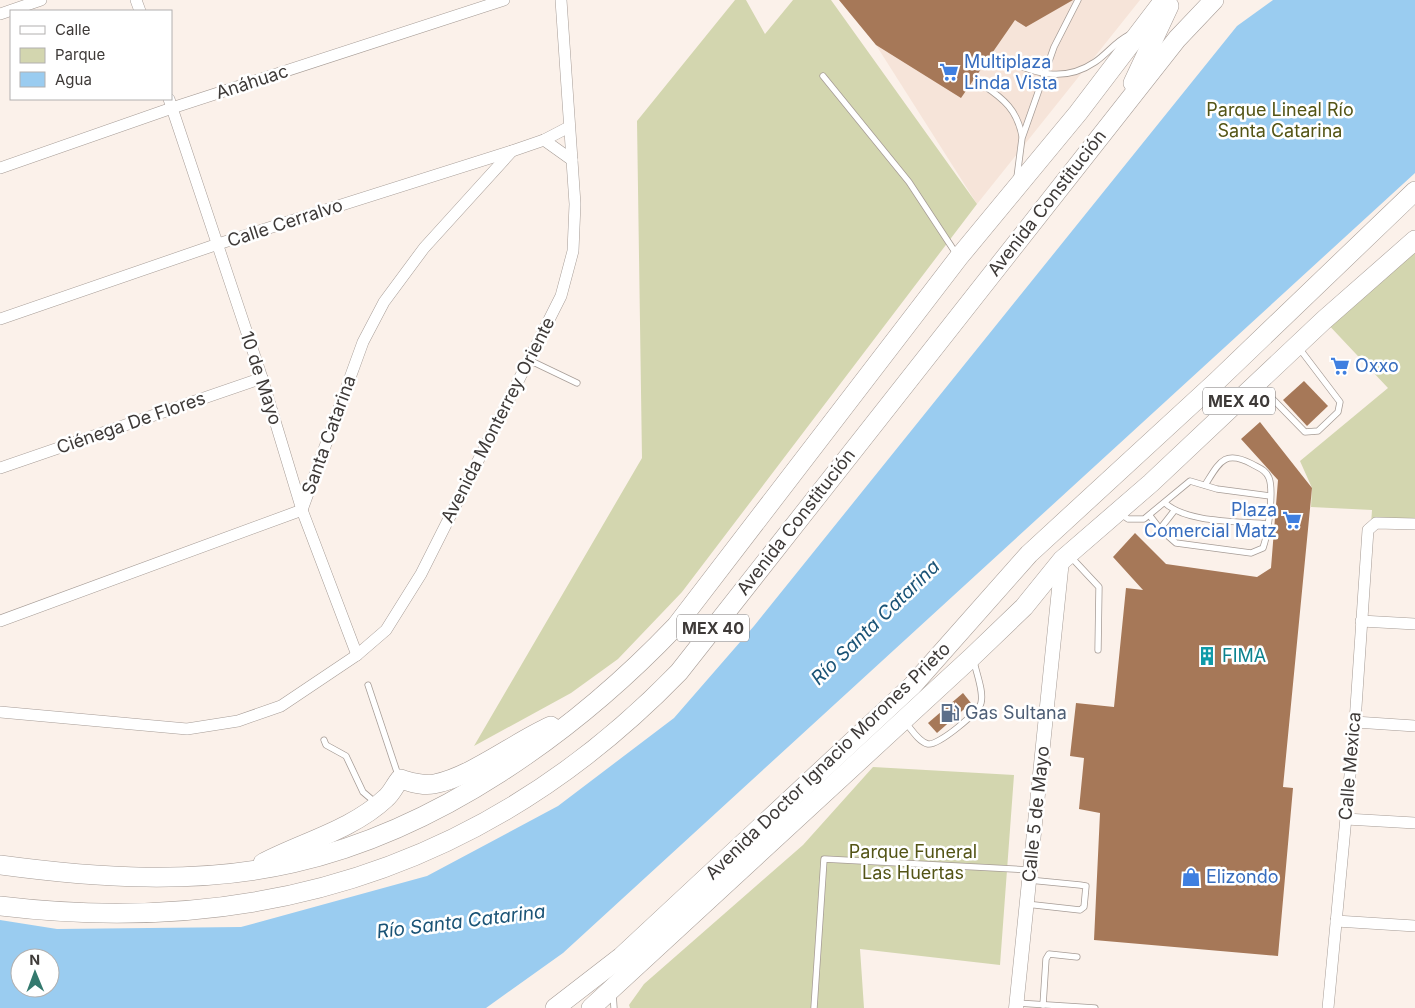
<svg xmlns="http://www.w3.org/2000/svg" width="1415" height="1008" viewBox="0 0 1415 1008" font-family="Inter,sans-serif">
  <rect width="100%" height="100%" fill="#fbf1ea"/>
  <polygon fill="#f6e4d9" points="839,0 1140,0 977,204 876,45"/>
  <g fill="#d3d6af">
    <polygon points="735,0 746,0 765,34 793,0 831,0 977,204 682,592 618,659 571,693 474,746 642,458 637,121"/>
    <polygon points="1415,240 1415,524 1371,525 1372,510 1311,507 1312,488 1300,461 1388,388 1324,320"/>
    <polygon points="873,767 1014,775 1000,965 860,949 864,1008 630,1008 629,1005 644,984 803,845"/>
  </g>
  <path fill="#9accf0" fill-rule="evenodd" d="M 1273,0 L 1415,0 L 1415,173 L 563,953 L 486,1008 L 0,1008 L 0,920 L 57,929 L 241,927 L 427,876 L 558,806 L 674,718 L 754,626 L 1237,26 ZM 20,958 L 50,958 L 50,988 L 20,988 Z"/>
  <g fill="#a67858">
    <polygon points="839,0 1073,0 1026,27 1015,20 961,98 876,45"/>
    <polygon points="1304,381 1328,406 1307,426 1283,400"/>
    <polygon points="1260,422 1312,488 1283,787 1293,788 1278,956 1094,940 1100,813 1079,809 1084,758 1070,756 1076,703 1114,707 1126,588 1143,590 1113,557 1135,533 1166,564 1257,577 1271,568 1278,480 1241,439"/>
    <polygon points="963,693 971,703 937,733 928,723"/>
  </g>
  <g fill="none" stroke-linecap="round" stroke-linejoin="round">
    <g stroke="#a69c96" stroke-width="7">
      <g id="service">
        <path d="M 1003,58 C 1034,74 1064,83 1095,62 C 1107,54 1115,42 1129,35"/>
        <polyline points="823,76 909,182 957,255"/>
        <path d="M 983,85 C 1004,99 1017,110 1022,136"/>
        <polyline points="1017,177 1022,138 1054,47 1078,0"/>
        <polyline points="529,360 577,383"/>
        <polyline points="1260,386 1305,432 1318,431 1338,412 1340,402 1299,348"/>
        <path d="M 1165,503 C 1187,523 1238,521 1268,524"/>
        <polyline points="1121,514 1128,519 1144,519 1190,481 1217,489 1270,496"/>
        <path d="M 1150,516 L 1160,529 L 1176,543 L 1251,553 L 1263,548 C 1268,534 1274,491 1269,478 C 1266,470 1259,468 1252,464 C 1224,449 1219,463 1205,485"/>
        <polyline points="1160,529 1174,511"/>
        <polyline points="1070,556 1099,587 1098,650"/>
        <polyline points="368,685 399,778"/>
        <path d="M 906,723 C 911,729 919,742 928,744 C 938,746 979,712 981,703 C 984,691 976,673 974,661"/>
        <polyline points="324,740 326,745 346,756 363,792 376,803"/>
        <polyline points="1026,904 1080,910 1084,907 1086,886 1080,885 1029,880"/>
        <polyline points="613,993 614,1008"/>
        <polyline points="1017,1003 1095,1008"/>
        <polyline points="1043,1005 1046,959 1049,954 1077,957"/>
        <polyline points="814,1008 824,859 1030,870"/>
      </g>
    </g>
    <g stroke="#a69c96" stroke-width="12">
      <g id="minor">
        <polyline points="136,0 140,11"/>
        <polyline points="0,14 41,0"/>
        <polyline points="169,99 262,378 302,510 357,655"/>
        <polyline points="544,140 572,160"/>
        <polyline points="0,168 172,108 504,0"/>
        <polyline points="0,319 218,244 512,151 544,140 569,127"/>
        <polyline points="0,468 262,378"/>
        <polyline points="0,621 302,510 363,342 384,302 424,248 512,151"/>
        <polyline points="1361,621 1415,624"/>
        <polyline points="0,712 187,729 238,721 281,706 357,655 386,630 421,574 561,296 573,251 575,204 561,0"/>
        <polyline points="1355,722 1415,726"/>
        <polyline points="1346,819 1415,823"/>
        <polyline points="1336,921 1415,926"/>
        <polyline points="1328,1008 1355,722 1368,530 1376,523 1415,524"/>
      </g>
    </g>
    <g stroke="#a69c96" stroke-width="15">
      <polyline id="tertiary" points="1016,1008 1062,560"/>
    </g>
    <g stroke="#a69c96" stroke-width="20">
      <g id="trunk">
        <polyline points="1133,83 1169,6"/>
        <path d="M 263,863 C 303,842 352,830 386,798 C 392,793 395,785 400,779 C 411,782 422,786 434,784 C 471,777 515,742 551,726"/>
        <path d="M 0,865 C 96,878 197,885 293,863 C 438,830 574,733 676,626 L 959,257 L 1078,113 L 1164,0"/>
        <path d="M 0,906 C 264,938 493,864 679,672 L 1177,39 L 1214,0"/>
        <polyline points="555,1008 621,957 913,685 1029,554 1217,381 1415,191"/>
        <polyline points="591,1008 973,656 1024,607 1062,560 1151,483 1324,320 1415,240"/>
      </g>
    </g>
    <use href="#service" stroke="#fff" stroke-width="5.5"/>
    <use href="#minor" stroke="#fff" stroke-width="11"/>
    <use href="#tertiary" stroke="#fff" stroke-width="14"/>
    <use href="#trunk" stroke="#fff" stroke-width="19"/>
  </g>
  <defs>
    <g id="supermarket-bare" transform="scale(1.5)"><path d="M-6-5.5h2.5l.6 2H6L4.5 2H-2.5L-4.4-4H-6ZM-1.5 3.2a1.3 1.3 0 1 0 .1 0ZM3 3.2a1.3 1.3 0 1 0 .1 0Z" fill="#3f7fe0" stroke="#fff" stroke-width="2.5" paint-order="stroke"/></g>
    <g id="building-bare" transform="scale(1.5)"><path d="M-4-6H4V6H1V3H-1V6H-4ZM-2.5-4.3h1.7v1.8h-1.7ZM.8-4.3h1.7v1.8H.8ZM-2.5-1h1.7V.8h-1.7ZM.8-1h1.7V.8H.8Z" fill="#0f9aa8" stroke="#fff" stroke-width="2.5" paint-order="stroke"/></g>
    <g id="fuel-bare" transform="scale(1.5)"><path d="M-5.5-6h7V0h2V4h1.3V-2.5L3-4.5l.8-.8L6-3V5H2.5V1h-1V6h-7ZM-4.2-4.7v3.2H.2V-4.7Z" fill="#5c6f8a" stroke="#fff" stroke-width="2.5" paint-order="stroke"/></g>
    <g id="shop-bare" transform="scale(1.5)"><path d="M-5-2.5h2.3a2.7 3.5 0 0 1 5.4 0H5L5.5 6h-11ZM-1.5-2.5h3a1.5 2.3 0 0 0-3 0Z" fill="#3f7fe0" stroke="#fff" stroke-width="2.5" paint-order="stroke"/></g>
  </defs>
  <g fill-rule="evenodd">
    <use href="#supermarket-bare" x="949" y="72"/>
    <use href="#supermarket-bare" x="1340" y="366"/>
    <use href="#supermarket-bare" x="1292" y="520"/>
    <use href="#building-bare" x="1207" y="656"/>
    <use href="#fuel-bare" x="950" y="713"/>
    <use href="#shop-bare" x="1191" y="877"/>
  </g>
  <g text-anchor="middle" stroke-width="5" stroke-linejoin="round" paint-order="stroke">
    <g fill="#fff" stroke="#787574" stroke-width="1">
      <rect x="1203" y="387.5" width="72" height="27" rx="4"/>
      <rect x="677" y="614.5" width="72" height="27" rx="4"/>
    </g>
    <g font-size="16" font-weight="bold" fill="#3e3a38">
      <text x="1239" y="407">MEX 40</text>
      <text x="713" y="634">MEX 40</text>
    </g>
    <g font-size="18" fill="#366cbe" stroke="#fff" text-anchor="start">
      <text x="964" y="68">Multiplaza<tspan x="964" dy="21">Linda Vista</tspan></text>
      <text x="1355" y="372">Oxxo</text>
      <text x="1277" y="516" text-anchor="end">Plaza<tspan x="1277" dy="21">Comercial Matz</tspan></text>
      <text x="1206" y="883">Elizondo</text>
    </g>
    <g font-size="18" fill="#3e3a38" stroke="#fff">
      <text transform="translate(252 82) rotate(-18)" y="6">Anáhuac</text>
      <text transform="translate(1047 203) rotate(-52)" y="6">Avenida Constitución</text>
      <text transform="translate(285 223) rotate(-18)" y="6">Calle Cerralvo</text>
      <text transform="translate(261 378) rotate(72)" y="6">10 de Mayo</text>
      <text transform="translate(498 420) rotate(-63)" y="6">Avenida Monterrey Oriente</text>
      <text transform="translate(131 423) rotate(-19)" y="6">Ciénega De Flores</text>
      <text transform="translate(329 435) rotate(-70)" y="6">Santa Catarina</text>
      <text transform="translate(796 522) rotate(-52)" y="6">Avenida Constitución</text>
      <text transform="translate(828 761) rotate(-44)" y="6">Avenida Doctor Ignacio Morones Prieto</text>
      <text transform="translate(1350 766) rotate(-85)" y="6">Calle Mexica</text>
      <text transform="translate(1036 814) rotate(-84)" y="6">Calle 5 de Mayo</text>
    </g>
    <g font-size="18" fill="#535415" stroke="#fff">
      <text x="1280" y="116">Parque Lineal Río<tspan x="1280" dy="21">Santa Catarina</tspan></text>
      <text x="913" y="858">Parque Funeral<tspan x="913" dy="21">Las Huertas</tspan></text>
    </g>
    <g font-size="18" fill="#0d838f" stroke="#fff" text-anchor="start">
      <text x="1222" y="662">FIMA</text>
    </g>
    <g font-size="18" fill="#4e5e75" stroke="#fff" text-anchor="start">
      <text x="965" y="719">Gas Sultana</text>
    </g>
    <g font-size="19" font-style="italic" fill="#1a5376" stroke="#fff">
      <text transform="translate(875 622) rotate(-44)" y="7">Río Santa Catarina</text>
      <text transform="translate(461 921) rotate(-7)" y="7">Río Santa Catarina</text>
    </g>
  </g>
  <rect x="10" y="10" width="162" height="90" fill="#ffffff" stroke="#b2b0af"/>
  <rect x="20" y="26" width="25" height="8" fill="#ffffff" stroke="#b2b0af"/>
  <text x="55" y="35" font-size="15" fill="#3e3a38">Calle</text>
  <rect x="20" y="48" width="25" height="15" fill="#d3d6af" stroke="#b2b0af"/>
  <text x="55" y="60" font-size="15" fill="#3e3a38">Parque</text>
  <rect x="20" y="72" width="25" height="15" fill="#9accf0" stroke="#b2b0af"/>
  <text x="55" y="85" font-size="15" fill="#3e3a38">Agua</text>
  <g transform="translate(35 973) rotate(359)"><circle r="24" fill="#ffffff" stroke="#b2b0af"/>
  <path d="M0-4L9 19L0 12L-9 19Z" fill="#34796e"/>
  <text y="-8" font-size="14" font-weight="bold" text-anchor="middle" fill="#3e3a38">N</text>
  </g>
</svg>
